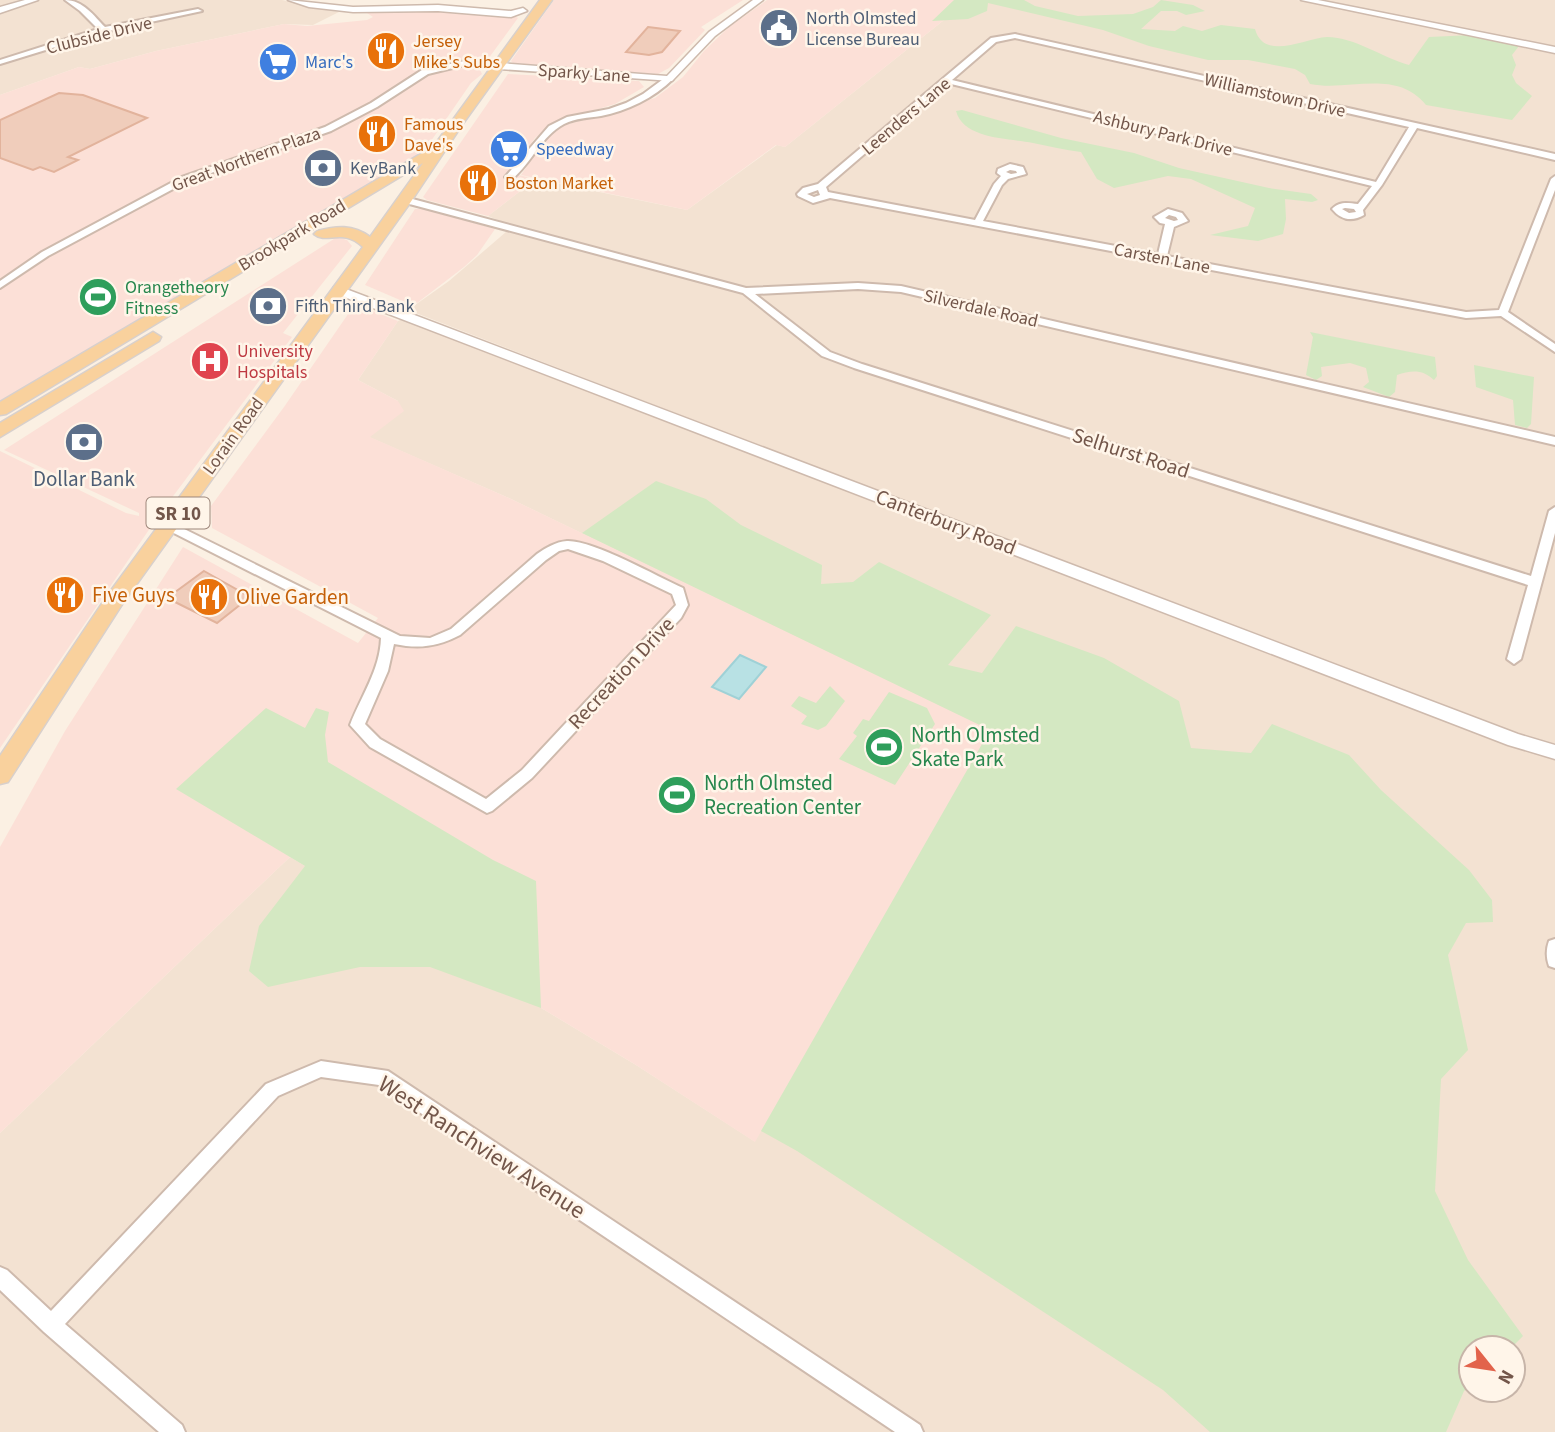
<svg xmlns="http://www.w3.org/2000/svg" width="1555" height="1432" viewBox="0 0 1555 1432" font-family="'Source Sans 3',sans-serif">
  <rect width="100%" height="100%" fill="#fbf0e3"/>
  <g fill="#f3e2d2" fill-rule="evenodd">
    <polygon points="0,0 282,0 339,12 313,25 284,24 156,51 90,69 79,67 0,95"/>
    <polygon points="969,0 1297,0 1555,51 1555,748 924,509 408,310 449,281 513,226 488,216 536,179 687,210 777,145 785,147"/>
    <polygon points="1314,0 1555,0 1555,48"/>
    <path d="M 404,318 L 1504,744 L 1555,757 L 1555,1432 L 0,1432 L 0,1133 L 290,857 L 636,1065 L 754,1141 L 990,731 L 511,499 L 369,437 L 398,401 L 358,380 L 398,321 ZM 1471,1348 L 1513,1348 L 1513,1390 L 1471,1390 Z"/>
  </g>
  <g fill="#fce0d7">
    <polygon points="554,0 743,0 701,27 705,30 669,68 658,74 513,63 511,61"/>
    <polygon points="767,0 969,0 785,147 776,145 687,210 521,175 548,135 559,127 655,98 683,77 704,51 729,27"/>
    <polygon points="416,9 512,15 518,18 480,70 482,74 471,83 431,141 420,152 405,164 233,268 0,405 0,95 79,67 90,69 156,51 284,24 307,26 367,20 373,17 367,13"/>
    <polygon points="508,74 639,81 644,87 615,104 555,122 535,138 510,173 536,179 488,216 427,200 423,197"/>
    <polygon points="415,209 425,209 495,229 477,255 464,267 417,303 407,303 365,285"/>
    <polygon points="337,237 347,240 352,246 283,333 292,337 159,515 0,748 0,451 126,513 139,516 139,513 4,450"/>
    <polygon points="355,304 398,321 358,380 398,401 404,411 370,437 511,499 991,730 755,1142 636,1065 290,857 0,1133 0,847 65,731 183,547 358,643 378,618 212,528 211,506 284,407"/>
  </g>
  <g fill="#d4e8c2">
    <path d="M 954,0 L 1024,0 L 1035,6 L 1078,16 L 1133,14 L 1153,7 L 1161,0 L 1193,5 L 1205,11 L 1186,15 L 1177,11 L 1161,11 L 1141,29 L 1175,31 L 1183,26 L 1202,31 L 1221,25 L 1255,29 C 1264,62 1305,38 1327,37 C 1355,37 1383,58 1409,65 L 1429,37 L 1472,35 L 1519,46 L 1512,55 L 1516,65 L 1512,75 L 1516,83 L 1532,96 L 1512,120 L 1426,105 C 1396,68 1349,92 1310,84 L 1305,75 L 1295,69 L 1248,60 L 1208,60 L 1149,46 L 1103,30 L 988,3 L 987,11 L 968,19 L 932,21 Z"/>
    <path d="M 962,110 L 1061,138 L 1134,153 L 1179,168 L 1269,188 L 1311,194 L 1318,200 L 1312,202 L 1285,199 L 1286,219 L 1283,234 L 1258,241 L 1210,235 L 1248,226 L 1255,208 L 1191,179 L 1168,176 L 1114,188 L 1097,179 L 1081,152 C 1065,150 1049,146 1033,143 C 1010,138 964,140 956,111 Z"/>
    <path d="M 1310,332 L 1435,357 L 1437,376 L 1434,380 C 1423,369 1411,370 1397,375 L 1395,392 L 1389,397 L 1363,387 L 1369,382 L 1366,368 L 1350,363 L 1321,367 L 1322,376 L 1316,380 L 1306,375 L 1313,337 Z"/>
    <polygon points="1474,365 1534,377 1531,424 1527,428 1515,425 1513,400 1476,387"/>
    <polygon points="656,481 706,499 741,525 822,565 821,584 853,582 879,562 991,615 948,665 982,673 1016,626 1104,658 1179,701 1191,748 1251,753 1272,724 1349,755 1381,790 1469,870 1492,900 1493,922 1466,923 1448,955 1468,1050 1441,1079 1435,1191 1468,1260 1523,1336 1511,1348 1471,1348 1471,1385 1464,1391 1446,1432 1210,1432 1163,1390 797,1151 761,1131 990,730 582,533"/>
    <polygon points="830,686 845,701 826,726 818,730 801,724 807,716 791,706 799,696 816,703"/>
    <polygon points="889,692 927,708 935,724 895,785 839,759 857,736 853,733 863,719 869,721"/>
    <polygon points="266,708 305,728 316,708 329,712 325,735 328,762 493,860 536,881 541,1008 430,967 360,967 268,987 249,971 259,926 305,866 176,789"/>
  </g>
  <polygon fill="#b8e1e4" stroke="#9fd1d6" stroke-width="2" points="740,655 766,667 739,699 712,687"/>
  <g fill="#f0cdbb" stroke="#e2b39c" stroke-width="2">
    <polygon points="648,27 680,31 662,52 649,55 626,52"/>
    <polygon points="59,93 83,95 147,118 68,157 78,160 54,172 40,167 33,170 0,158 0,120"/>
    <polygon points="204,571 250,597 217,623 167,598"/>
  </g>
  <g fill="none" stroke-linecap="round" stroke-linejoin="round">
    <g stroke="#cebaad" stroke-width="4">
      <g id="minor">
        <path d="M 65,0 C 83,0 94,16 105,27 L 198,9 L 202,11 L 104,32 L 0,64 L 0,60 L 98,29 L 80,11 Z"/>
        <path d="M 1015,34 L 1555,154 L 1555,160 L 1417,128 L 1382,185 L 1363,210 L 1364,215 C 1352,222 1341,220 1332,209 C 1340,201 1347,203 1358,204 L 1372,186 L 947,83 L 826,187 L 828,192 L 975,220 L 994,184 L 1001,176 L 997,173 L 998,169 L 1010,164 L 1023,167 L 1026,174 L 1008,179 L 1002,185 L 983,221 L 1158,254 L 1165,224 L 1160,223 L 1154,217 L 1168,209 L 1182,213 L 1188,221 L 1174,227 L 1167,256 L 1466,312 L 1499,310 L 1551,179 L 1555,176 L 1555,190 L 1508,312 L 1555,344 L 1555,352 L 1501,316 L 1466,318 L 830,198 L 813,203 L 798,196 L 797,194 L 803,188 L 818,184 L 991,38 ZM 1015,38 L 1409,127 L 1376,182 L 952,80 L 996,42 ZM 1010,170 L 1016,171 L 1017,173 L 1011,174 L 1006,172 ZM 818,190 L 820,195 L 814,197 L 807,194 ZM 1345,208 L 1354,209 L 1356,212 L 1349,213 L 1342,209 ZM 1169,215 L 1176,217 L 1178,220 L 1174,221 L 1165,218 Z"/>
        <polygon points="469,60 482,60 503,66 499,68 469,64 428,74 377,107 331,131 188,181 48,256 0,288 0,281 42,252 182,177 325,127 371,103 422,70"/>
        <path d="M 666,77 L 673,79 C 654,98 627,111 601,116 C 588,118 576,118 564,124 C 541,136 532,163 512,179 L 505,177 L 549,126 L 567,117 L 609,109 L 626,103 L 643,94 Z"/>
        <polygon points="405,197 746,288 858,283 901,286 1555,437 1555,445 901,292 858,289 755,294 830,352 862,364 1531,576 1549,511 1555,507 1555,533 1521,659 1514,664 1507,659 1528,585 854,368 822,356 743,293 402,202 401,200"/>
        <path d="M 168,521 L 400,636 L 430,638 L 451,629 L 537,554 C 546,548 555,542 567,541 C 593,540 656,576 683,588 L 688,605 L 681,618 L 532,778 L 492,811 L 487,813 L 370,747 L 350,725 C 361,696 380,670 381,638 L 164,528 L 162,525 ZM 568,549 L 603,561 L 672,594 L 676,605 L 522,770 L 486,799 L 380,739 L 365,724 L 388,671 L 394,644 C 419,649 437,647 460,635 L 546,560 L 559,551 Z"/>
        <path d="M 1555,939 L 1555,968 L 1549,966 C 1546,958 1546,949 1549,941 Z"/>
        <polygon points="321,1061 388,1071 920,1425 923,1432 895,1432 379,1085 321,1077 278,1096 65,1324 182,1425 185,1432 159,1432 44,1332 0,1290 0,1267 7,1270 51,1311 266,1084"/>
      </g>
    </g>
    <g stroke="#cebaad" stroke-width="3">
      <g id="tertiary">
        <polygon points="25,0 38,0 0,13 0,7"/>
        <polygon points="288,0 353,7 438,5 511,11 523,8 527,11 511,17 438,11 353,12 309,7"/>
        <polygon points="753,0 763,0 715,36 672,81 499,69 494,66 499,63 667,76 709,32"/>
        <polygon points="1301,0 1318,0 1555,47 1555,53"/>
        <polygon points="338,286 1518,734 1555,745 1555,759 1508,745 334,293 334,287"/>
      </g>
    </g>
    <g stroke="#d8d0cc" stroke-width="3">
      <g id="primary">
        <path d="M 540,0 L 552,0 L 464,122 L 410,203 L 121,606 L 8,782 L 0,784 L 0,756 L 107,596 L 363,247 C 342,227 327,245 314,234 L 317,231 C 336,226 353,224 370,237 L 423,163 L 6,414 L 0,415 L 0,402 L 434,146 Z"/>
        <polygon points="153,332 161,337 159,341 0,437 0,423"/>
      </g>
    </g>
    <use href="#minor" fill="#fff" fill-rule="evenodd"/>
    <use href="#tertiary" fill="#fff" fill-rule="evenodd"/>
    <use href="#primary" fill="#f9d19d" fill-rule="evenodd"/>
  </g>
  <defs>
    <g id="civic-disc" transform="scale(2.0125)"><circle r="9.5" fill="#5c6f8a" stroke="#fff5e9"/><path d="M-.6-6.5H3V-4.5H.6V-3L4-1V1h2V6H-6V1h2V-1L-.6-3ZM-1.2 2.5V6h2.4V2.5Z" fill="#fff"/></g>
    <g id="restaurant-disc" transform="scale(2.0125)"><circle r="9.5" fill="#e8710a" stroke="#fff5e9"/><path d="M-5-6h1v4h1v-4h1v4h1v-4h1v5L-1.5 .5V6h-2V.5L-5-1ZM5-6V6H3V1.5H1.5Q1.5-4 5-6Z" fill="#fff"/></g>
    <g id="supermarket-disc" transform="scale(2.0125)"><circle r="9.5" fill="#3f7fe0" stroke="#fff5e9"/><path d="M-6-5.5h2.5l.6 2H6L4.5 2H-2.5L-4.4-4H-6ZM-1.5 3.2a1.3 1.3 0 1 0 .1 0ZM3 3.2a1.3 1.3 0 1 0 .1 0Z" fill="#fff"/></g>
    <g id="bank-disc" transform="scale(2.0125)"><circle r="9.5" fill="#5c6f8a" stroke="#fff5e9"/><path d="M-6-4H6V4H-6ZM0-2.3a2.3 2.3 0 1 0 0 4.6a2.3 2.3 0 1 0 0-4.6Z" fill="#fff"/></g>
    <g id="stadium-disc" transform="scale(2.0125)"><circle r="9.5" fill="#2e9e5b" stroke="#fff5e9"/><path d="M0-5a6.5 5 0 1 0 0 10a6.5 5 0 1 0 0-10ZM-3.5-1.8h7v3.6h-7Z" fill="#fff"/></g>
    <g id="hospital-disc" transform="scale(2.0125)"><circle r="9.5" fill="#e0444e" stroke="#fff5e9"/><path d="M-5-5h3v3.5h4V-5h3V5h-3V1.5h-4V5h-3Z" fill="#fff"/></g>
  </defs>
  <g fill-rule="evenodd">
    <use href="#civic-disc" x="779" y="28"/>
    <use href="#restaurant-disc" x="386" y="51"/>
    <use href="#supermarket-disc" x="278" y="62"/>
    <use href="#restaurant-disc" x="377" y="134"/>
    <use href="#supermarket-disc" x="509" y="149"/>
    <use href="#bank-disc" x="323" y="168"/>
    <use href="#restaurant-disc" x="478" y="183"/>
    <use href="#stadium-disc" x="98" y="297"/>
    <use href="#bank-disc" x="268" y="306"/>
    <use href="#hospital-disc" x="210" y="361"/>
    <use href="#bank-disc" x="84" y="442"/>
    <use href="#restaurant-disc" x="65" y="595"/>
    <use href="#restaurant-disc" x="209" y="597"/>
    <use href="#stadium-disc" x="884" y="747"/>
    <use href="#stadium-disc" x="677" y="795"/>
  </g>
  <g text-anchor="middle" stroke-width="5" stroke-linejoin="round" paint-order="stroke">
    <g font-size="18" fill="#4e5e75" stroke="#fff5e9" text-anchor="start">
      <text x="806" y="24">North Olmsted<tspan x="806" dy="21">License Bureau</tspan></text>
      <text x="350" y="174">KeyBank</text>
      <text x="295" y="312">Fifth Third Bank</text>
    </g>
    <g font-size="18" fill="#73564a" stroke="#fff5e9">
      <text transform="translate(99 35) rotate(-14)" y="6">Clubside Drive</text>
      <text transform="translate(584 73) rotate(4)" y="6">Sparky Lane</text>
      <text transform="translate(1275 95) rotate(13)" y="6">Williamstown Drive</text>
      <text transform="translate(906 116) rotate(-40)" y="6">Leenders Lane</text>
      <text transform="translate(1163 133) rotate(14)" y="6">Ashbury Park Drive</text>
      <text transform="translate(246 159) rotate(-20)" y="6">Great Northern Plaza</text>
      <text transform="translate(292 235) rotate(-31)" y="6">Brookpark Road</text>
      <text transform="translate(1162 258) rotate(11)" y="6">Carsten Lane</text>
      <text transform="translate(981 308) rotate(13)" y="6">Silverdale Road</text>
      <text transform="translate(233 436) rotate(-54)" y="6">Lorain Road</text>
    </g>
    <g font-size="18" fill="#c56008" stroke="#fff5e9" text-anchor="start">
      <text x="413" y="47">Jersey<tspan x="413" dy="21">Mike's Subs</tspan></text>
      <text x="404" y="130">Famous<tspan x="404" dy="21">Dave's</tspan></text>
      <text x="505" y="189">Boston Market</text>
    </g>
    <g font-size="18" fill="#366cbe" stroke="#fff5e9" text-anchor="start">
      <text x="305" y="68">Marc's</text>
      <text x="536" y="155">Speedway</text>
    </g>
    <g font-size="18" fill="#27864d" stroke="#fff5e9" text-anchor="start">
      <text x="125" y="293">Orangetheory<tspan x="125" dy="21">Fitness</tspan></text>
    </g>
    <g font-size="18" fill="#be3a42" stroke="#fff5e9" text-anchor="start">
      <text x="237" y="357">University<tspan x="237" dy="21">Hospitals</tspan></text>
    </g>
    <rect fill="#fff5e9" stroke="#9d867a" stroke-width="2" x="146.5" y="497.5" width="63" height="31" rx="5"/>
    <g font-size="19" font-weight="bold" fill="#73564a">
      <text x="178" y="520">SR 10</text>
    </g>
    <g font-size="21" fill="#73564a" stroke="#fff5e9">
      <text transform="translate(1131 453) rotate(18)" y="7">Selhurst Road</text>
      <text transform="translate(946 522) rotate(21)" y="7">Canterbury Road</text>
      <text transform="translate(621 673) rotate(-47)" y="7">Recreation Drive</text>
    </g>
    <g font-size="21" fill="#4e5e75" stroke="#fff5e9">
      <text x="84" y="486">Dollar Bank</text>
    </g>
    <g font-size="21" fill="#c56008" stroke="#fff5e9" text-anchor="start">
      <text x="92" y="602">Five Guys</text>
      <text x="236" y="604">Olive Garden</text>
    </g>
    <g font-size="21" fill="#27864d" stroke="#fff5e9" text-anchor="start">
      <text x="911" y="742">North Olmsted<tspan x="911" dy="24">Skate Park</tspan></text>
      <text x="704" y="790">North Olmsted<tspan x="704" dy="24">Recreation Center</tspan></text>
    </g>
    <g font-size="24" fill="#73564a" stroke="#fff5e9">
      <text transform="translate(482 1147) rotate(33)" y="8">West Ranchview Avenue</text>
    </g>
  </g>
  <g transform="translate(1492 1369) rotate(120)"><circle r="33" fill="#fff5e9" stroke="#c7b5a9" stroke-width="2"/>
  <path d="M0-5L12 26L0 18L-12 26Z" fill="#e2634b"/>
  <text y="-10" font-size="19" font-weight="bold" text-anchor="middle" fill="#73564a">N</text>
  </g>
</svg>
